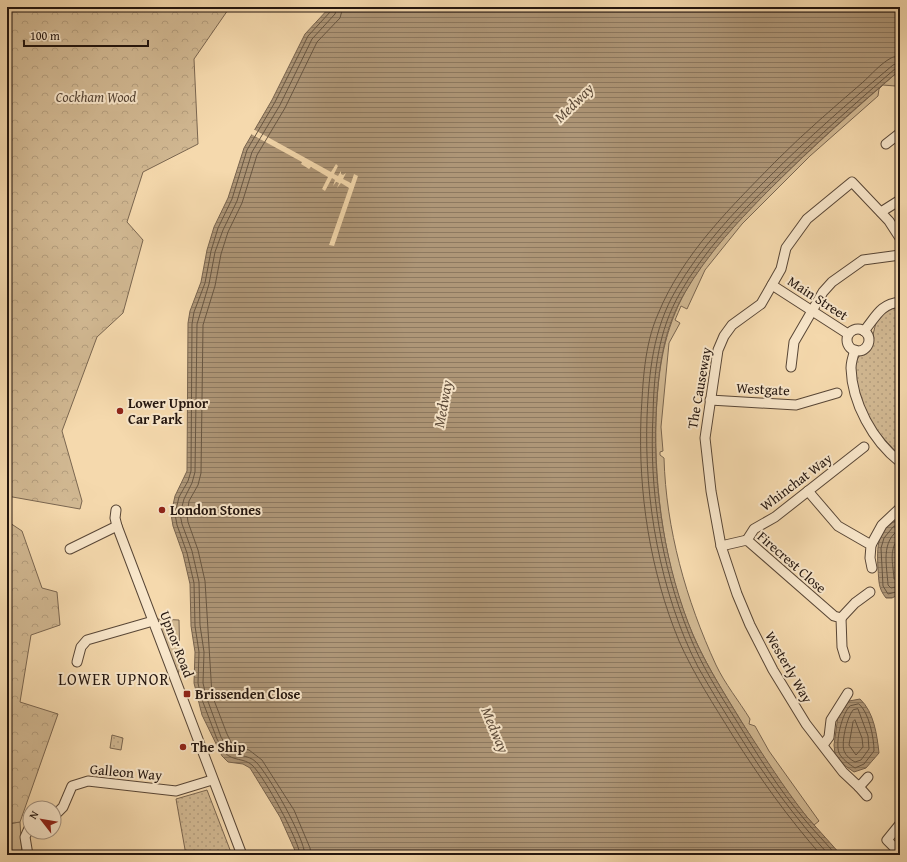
<svg xmlns="http://www.w3.org/2000/svg" width="907" height="862" viewBox="0 0 907 862" font-family="'Gentium Book Plus',serif">
  <defs>
    <pattern id="forest-crowns" width="20" height="18" patternUnits="userSpaceOnUse"><rect width="20" height="18" fill="#d1b892"/><path d="M2 6a3 3 0 1 1 6 0M12 15a3 3 0 1 1 6 0" fill="none" stroke="#b39d7d"/></pattern>
    <pattern id="park-dots" width="8" height="8" patternUnits="userSpaceOnUse"><rect width="8" height="8" fill="#d1b892"/><path d="M2 2h.1M6 6h.1" fill="none" stroke="#b39d7d" stroke-width="1.8" stroke-linecap="round"/></pattern>
    <pattern id="water-rules" width="6" height="5" patternUnits="userSpaceOnUse"><rect width="6" height="5" fill="#ae9677"/><path d="M0 2.5h6" fill="none" stroke="#8d7960"/></pattern>
  </defs>
  <rect width="100%" height="100%" fill="#f5d9ad"/>
  <filter id="stains"><feTurbulence type="fractalNoise" baseFrequency=".005" numOctaves="4"/><feColorMatrix values="0 0 0 0 .2 0 0 0 0 .09 0 0 0 0 .02 0 0 0 .5 -.17"/></filter>
  <radialGradient id="worn" r=".72"><stop offset=".6" stop-color="#630" stop-opacity="0"/><stop offset="1" stop-color="#630" stop-opacity=".3"/></radialGradient>
  <g fill="#d1b892" stroke="#7a6650">
    <path d="M 900,70 L 899,82 L 895,86 L 883,85 L 879,89 L 878,96 L 810,156 L 742,224 L 705,270 L 687,309 L 681,306 L 675,320 L 680,323 L 669,343 L 661,427 L 663,451 L 660,452 L 660,455 L 664,458 C 666,529 686,600 716,665 C 725,684 739,701 750,719 L 749,724 L 755,726 L 769,751 L 819,821 L 814,825 C 789,798 769,765 749,734 C 730,702 709,671 694,637 C 665,573 654,488 656,419 C 658,374 662,338 682,298 C 702,258 737,222 768,191 C 811,148 855,109 900,70 Z"/>
    <polygon points="157,619 179,620 180,668 177,676"/>
    <polygon points="20,822 22,855 7,855 7,824"/>
  </g>
  <g fill="url(#forest-crowns)" stroke="#7a6650">
    <polygon points="7,7 230,7 194,59 198,144 143,172 127,222 143,240 123,313 97,337 62,431 82,501 80,509 7,496"/>
    <polygon points="7,521 22,531 42,588 57,592 60,625 31,635 20,702 58,714 20,822 7,824"/>
  </g>
  <g fill="url(#park-dots)" stroke="#7a6650">
    <path d="M 900,307 L 900,456 C 876,430 862,418 856,381 C 855,375 854,367 856,362 C 859,353 870,350 872,340 C 876,321 877,309 900,307 Z"/>
    <polygon points="112,735 123,738 121,750 110,748"/>
    <polygon points="207,790 232,855 186,855 176,799"/>
  </g>
  <g fill="url(#water-rules)" stroke="#76624d">
    <path d="M 330,7 L 900,7 L 900,70 C 856,107 813,146 773,186 C 740,219 707,254 684,294 C 662,332 658,373 656,416 C 653,489 665,567 693,635 C 706,665 724,693 741,721 C 762,753 783,787 807,817 C 818,830 830,842 841,855 L 297,855 L 280,817 L 250,768 L 243,764 L 228,762 L 222,756 L 202,715 L 194,683 L 195,652 L 191,626 L 190,584 L 183,554 L 173,526 L 171,514 L 175,496 L 187,471 L 188,323 L 190,311 L 201,282 L 207,250 L 214,227 L 228,198 L 244,148 L 272,100 L 305,34 Z"/>
    <path d="M 900,519 L 900,594 L 892,598 L 886,598 C 878,588 879,581 878,569 C 877,547 876,528 900,519 Z"/>
    <path d="M 860,699 C 874,712 877,735 879,753 L 866,768 L 854,772 L 844,765 L 835,754 L 834,745 L 838,716 L 849,701 Z"/>
  </g>
  <polygon fill="#f5d9ad" points="253,129 331,172 336,164 338,166 334,174 338,176 341,171 341,174 343,175 346,173 343,179 351,183 354,174 358,176 334,246 329,245 349,188 341,183 337,188 339,183 336,182 333,186 335,180 332,178 325,191 322,189 328,177 311,167 309,169 301,164 302,162 251,134"/>
  <g fill="none" stroke-linecap="round" stroke-linejoin="round">
    <g stroke="#685642" stroke-width="1">
      <polyline points="900,523 893,527 884,538 881,548 883,586 888,594 900,591"/>
      <path d="M 900,529 C 880,541 887,566 888,585 L 891,588 L 900,586"/>
      <path d="M 900,536 C 888,550 893,562 894,579 L 900,580"/>
      <path d="M 859,704 C 869,712 874,738 874,751 L 864,764 L 855,768 C 849,764 842,759 839,753 C 835,742 842,713 850,706 Z"/>
      <path d="M 858,709 L 868,736 L 869,749 L 861,760 L 855,762 C 851,760 846,756 844,751 C 841,742 847,717 853,710 Z"/>
      <polygon points="855,720 862,738 863,747 856,755 849,745 853,722"/>
      <path d="M 300,855 C 299,840 264,776 252,765 C 244,758 233,761 225,753 L 217,739 L 201,697 L 198,683 L 199,652 L 195,626 L 194,583 L 187,553 L 177,525 L 175,514 L 179,497 L 188,481 L 191,471 L 192,324 L 194,312 L 205,283 L 211,251 L 218,228 L 232,199 L 247,150 L 275,102 L 308,36 L 331,11 L 332,7"/>
      <path d="M 305,855 C 304,837 269,775 256,762 C 248,754 236,757 229,750 L 221,737 L 206,696 L 203,683 L 204,652 L 200,625 L 199,582 L 192,551 L 182,524 L 180,514 L 184,499 L 192,483 L 195,472 L 197,324 L 209,284 L 215,252 L 223,230 L 237,201 L 252,152 L 280,105 L 312,39 L 335,14 L 337,7"/>
      <polyline points="311,855 310,848 294,810 262,760 249,750 233,746 227,734 212,695 205,581 198,550 188,522 187,514 189,501 198,485 201,473 203,325 215,286 221,254 228,232 242,203 257,155 285,108 317,42 340,18 343,7"/>
      <path d="M 821,855 C 788,818 760,778 733,736 C 714,705 694,675 679,641 C 650,571 638,492 641,417 C 643,382 644,346 658,314 C 683,253 732,206 777,160 C 804,133 833,108 862,83 C 871,75 880,64 891,58 C 895,56 896,57 900,56"/>
      <path d="M 829,855 C 795,818 766,778 739,735 C 725,713 711,690 698,667 C 660,593 644,499 647,417 C 649,372 653,329 676,290 C 700,248 734,212 768,178 C 808,138 850,101 893,65 L 900,62"/>
      <path d="M 836,855 C 826,843 815,832 805,820 C 779,790 757,754 736,720 C 719,693 701,665 689,634 C 661,565 649,489 653,415 C 654,372 658,331 680,293 C 704,251 738,215 772,182 C 812,142 853,105 896,68 L 900,67"/>
    </g>
    <g stroke="#584636" stroke-width="11">
      <g id="minor">
        <polyline points="886,144 900,133"/>
        <polyline points="881,212 900,200"/>
        <polyline points="772,285 848,334"/>
        <circle cx="858" cy="340" r="11"/>
        <path d="M 864,331 C 876,317 880,304 900,302"/>
        <path d="M 855,350 C 853,356 851,362 851,368 C 852,403 873,441 900,462"/>
        <polyline points="791,367 794,342 823,292 832,282 863,260 900,255"/>
        <polyline points="710,400 796,405 837,393"/>
        <polyline points="808,491 838,526 871,545 870,558 872,568"/>
        <polyline points="116,510 115,518 117,526 242,855"/>
        <polyline points="747,540 754,529 775,517 864,447"/>
        <polyline points="871,545 882,525 899,509"/>
        <polyline points="721,546 747,540 834,616 841,618 842,647 845,657"/>
        <polyline points="70,549 117,526"/>
        <polyline points="841,618 855,603 870,592"/>
        <polyline points="77,662 81,647 87,640 153,621"/>
        <polyline points="823,745 829,737 831,720 848,693"/>
        <polyline points="868,777 859,787 843,772 806,724 773,670 750,625 737,594 721,546 711,491 705,438 718,350 724,336 732,325 761,304 781,269 786,248 807,219 852,182 889,221 900,238"/>
        <polyline points="859,787 867,796"/>
        <polyline points="54,816 63,807 72,786 88,781 176,791 212,780"/>
        <polyline points="900,824 887,840 900,853"/>
        <polyline points="28,855 25,837 30,826"/>
      </g>
    </g>
    <use href="#minor" stroke="#f8e6ca" stroke-width="9"/>
  </g>
  <g fill="#8f2418" stroke="#f8e6ca" stroke-width="1.5">
    <circle cx="120" cy="411" r="4"/>
    <circle cx="162" cy="510" r="4"/>
    <rect x="183" y="690" width="8" height="8" rx="2"/>
    <circle cx="183" cy="747" r="4"/>
  </g>
  <g text-anchor="middle" stroke-width="4" stroke-linejoin="round" paint-order="stroke">
    <g font-size="14" font-style="italic" fill="#574636" stroke="#f8e6ca">
      <text x="96" y="102">Cockham Wood</text>
    </g>
    <g font-size="14" fill="#23150e" stroke="#f8e6ca">
      <text transform="translate(818 298) rotate(33)" y="5">Main Street</text>
      <text transform="translate(699 388) rotate(-80)" y="5">The Causeway</text>
      <text transform="translate(763 389) rotate(3)" y="5">Westgate</text>
      <text transform="translate(796 482) rotate(-37)" y="5">Whinchat Way</text>
      <text transform="translate(792 562) rotate(41)" y="5">Firecrest Close</text>
      <text transform="translate(177 644) rotate(69)" y="5">Upnor Road</text>
      <text transform="translate(789 667) rotate(60)" y="5">Westerly Way</text>
      <text transform="translate(126 772) rotate(5)" y="5">Galleon Way</text>
    </g>
    <g font-size="14" font-weight="bold" fill="#23150e" stroke="#f8e6ca" text-anchor="start">
      <text x="128" y="408">Lower Upnor<tspan x="128" dy="16">Car Park</tspan></text>
      <text x="170" y="515">London Stones</text>
      <text x="195" y="699">Brissenden Close</text>
      <text x="191" y="752">The Ship</text>
    </g>
    <g font-size="15" font-style="italic" fill="#5b4938" stroke="#f8e6ca">
      <text transform="translate(574 103) rotate(-45)" y="5">Medway</text>
      <text transform="translate(443 404) rotate(-80)" y="5">Medway</text>
      <text transform="translate(495 730) rotate(67)" y="5">Medway</text>
    </g>
    <g font-size="16" letter-spacing="1" fill="#23150e" stroke="#f8e6ca">
      <text x="114" y="685">LOWER UPNOR</text>
    </g>
  </g>
  <rect width="907" height="862" fill="none" stroke="#f5d9ad" stroke-width="24"/>
  <rect x="8" y="8" width="891" height="846" fill="none" stroke="#23150e" stroke-width="2"/>
  <rect x="12" y="12" width="883" height="838" fill="none" stroke="#23150e"/>
  <g transform="translate(42 820) rotate(301)"><circle r="19" fill="#f8e6ca" stroke="#a3927f"/>
  <path d="M0-3L7 15L0 10L-7 15Z" fill="#8f2418"/>
  <text y="-6" font-size="11" font-weight="bold" text-anchor="middle" fill="#23150e">N</text>
  </g>
  <path d="M24 40v6h124v-6" fill="none" stroke="#23150e" stroke-width="2"/>
  <text x="30" y="40" font-size="12" fill="#23150e" stroke="#f8e6ca" stroke-width="3" paint-order="stroke">100 m</text>
  <rect width="100%" height="100%" filter="url(#stains)"/>
  <rect width="100%" height="100%" fill="url(#worn)"/>
</svg>
